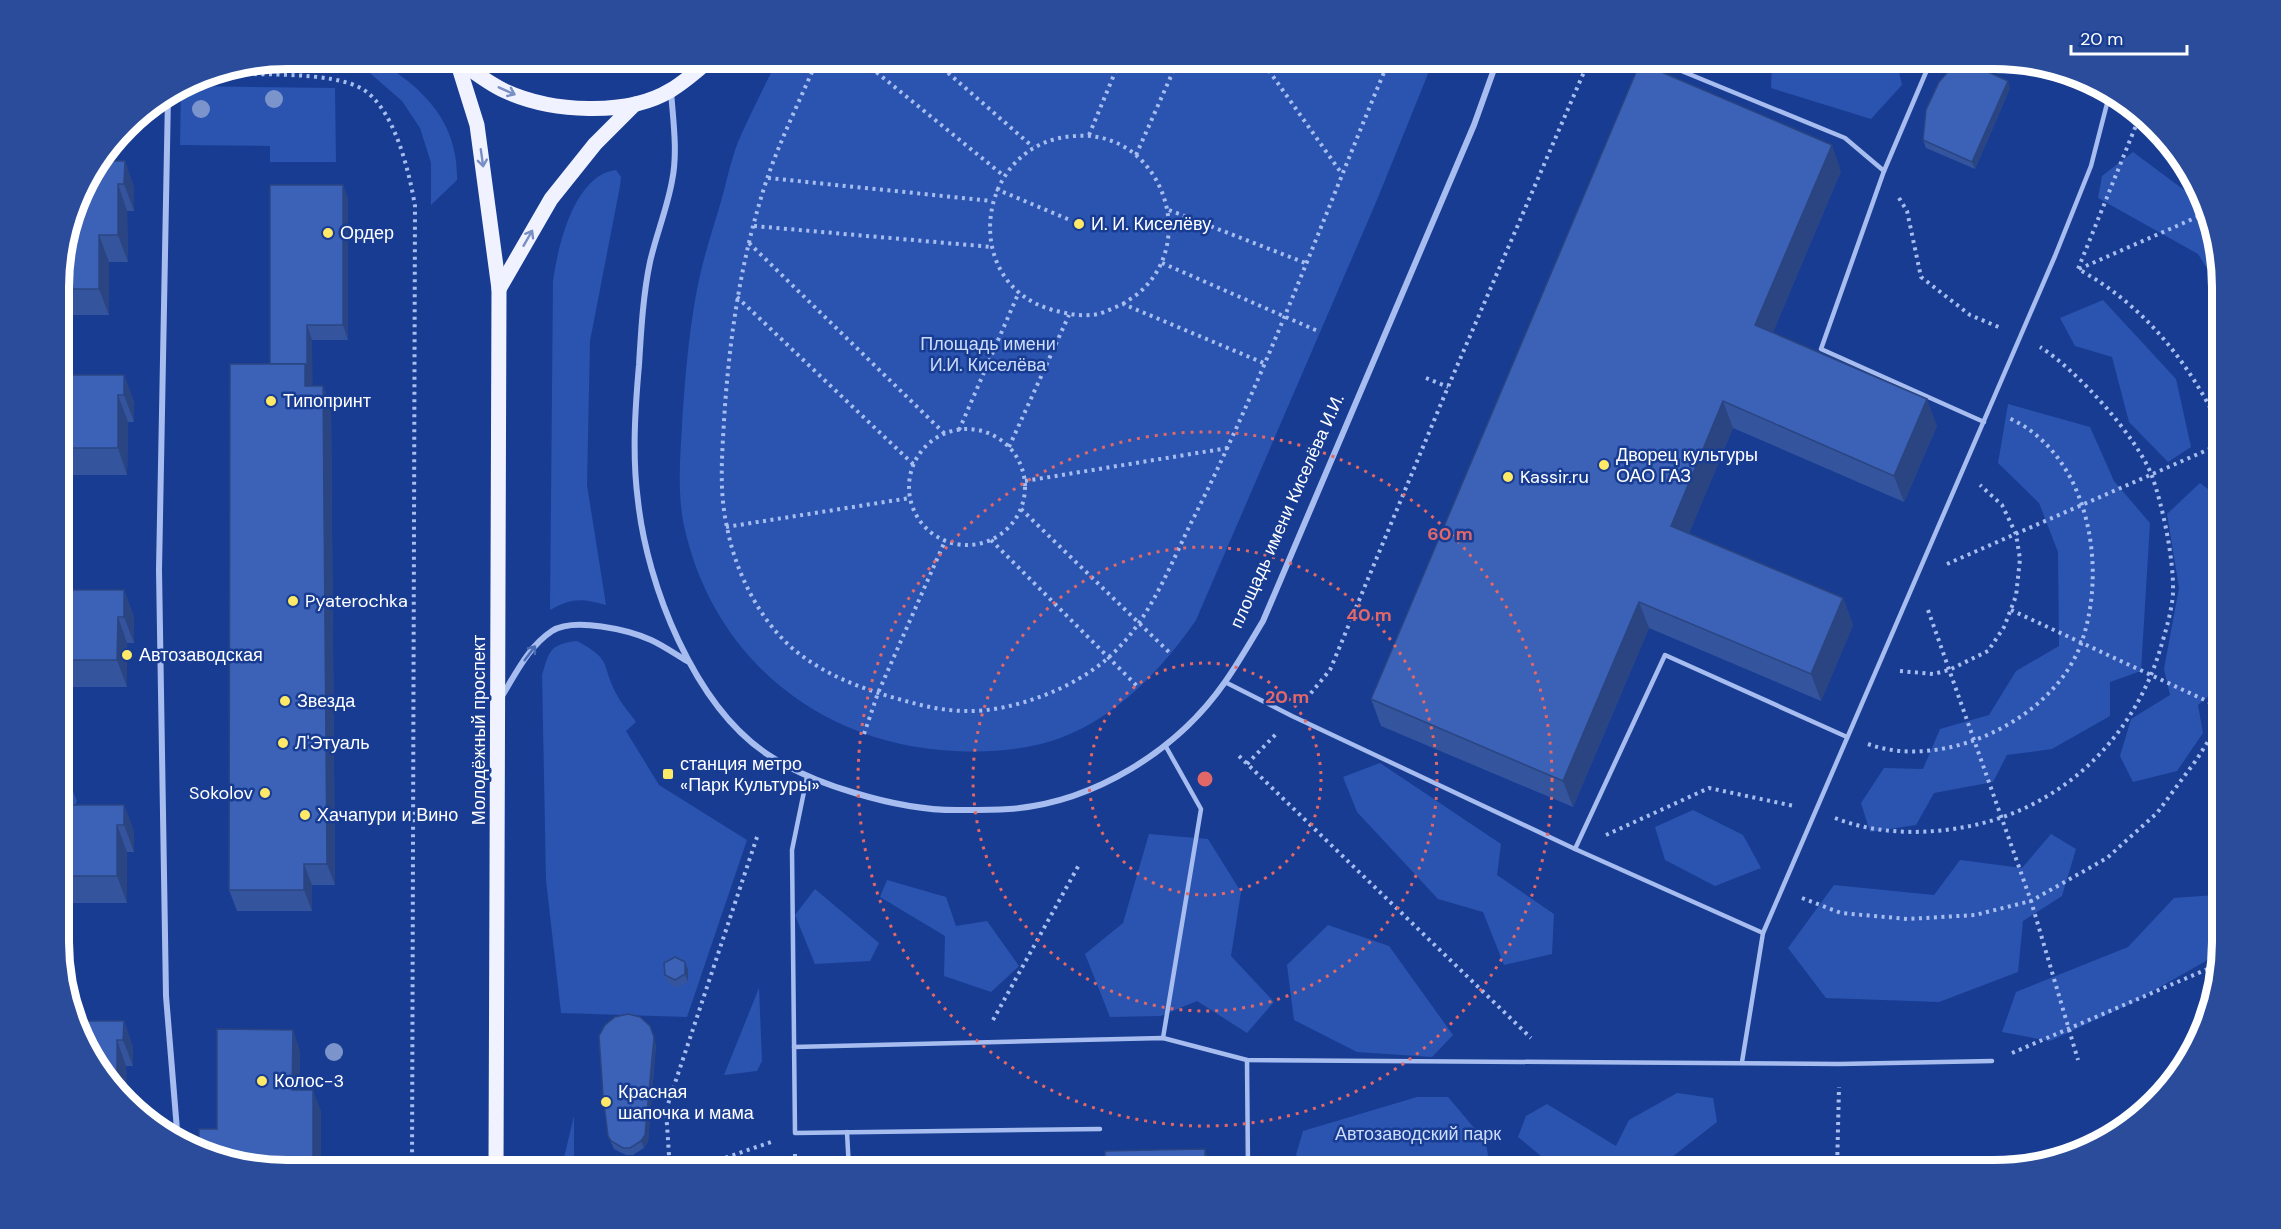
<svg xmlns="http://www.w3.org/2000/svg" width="2281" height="1229" viewBox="0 0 2281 1229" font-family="'DM Sans',sans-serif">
  <rect width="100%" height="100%" fill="#183c92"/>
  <g fill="#2a54b0">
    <path d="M 778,58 L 1434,59 L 1377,200 L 1196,620 C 1163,668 1119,715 1063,737 C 1029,750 991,753 955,751 C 822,745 715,660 685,530 C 677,497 680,459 682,426 C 685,377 690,317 701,271 C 707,246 715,222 722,198 C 727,180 731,160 738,142 C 750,114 765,86 778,58 Z"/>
    <path d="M 287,59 C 307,58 358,54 374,58 C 384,61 394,70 401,76 C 437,102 458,135 457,180 L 431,205 L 431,163 L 420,128 L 402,101 L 363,67 L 252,65 Z"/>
    <polygon points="1772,59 1896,59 1902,85 1871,119 1771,88"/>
    <polygon points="184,86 335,88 336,162 270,162 270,146 180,145 181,87"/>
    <polygon points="2133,152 2199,201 2221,258 2221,291 2198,254 2098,198 2102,176"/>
    <path d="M 616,170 L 621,177 L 620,186 L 590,341 L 587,485 L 606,605 C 581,598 572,598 550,610 L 553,281 C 558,246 574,175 616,170 Z"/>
    <polygon points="2103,300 2176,379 2191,447 2168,462 2129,422 2112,357 2075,346 2060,318"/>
    <polygon points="59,344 69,346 72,361 59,369"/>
    <polygon points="2008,404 2090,427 2114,481 2150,523 2141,671 2110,682 2110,716 2052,749 2007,755 1993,782 1934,793 1916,825 1870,832 1861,803 1884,768 1923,769 1940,729 1989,715 2016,671 2059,646 2058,552 2039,503 1998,463"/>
    <polygon points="2200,483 2221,499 2222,684 2198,705 2203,733 2177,771 2133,782 2120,756 2131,719 2170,695 2164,669 2179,588 2167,514"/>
    <path d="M 577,641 C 614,661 600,663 617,695 C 622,705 630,713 636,722 L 626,731 L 659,785 L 747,840 L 687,1017 L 561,1013 L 546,880 L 542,675 C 549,651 550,644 577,641 Z"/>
    <polygon points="1380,763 1501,844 1497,875 1554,914 1552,954 1504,965 1483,912 1438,899 1357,812 1343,777"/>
    <polygon points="60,782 71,787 77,801 70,819 60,822"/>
    <polygon points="1693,810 1743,835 1761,868 1715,886 1665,860 1655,827"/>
    <polygon points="1149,834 1208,839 1241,892 1231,956 1274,1002 1247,1033 1197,1001 1161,1016 1110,1017 1085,954 1123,923"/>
    <polygon points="2051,834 2076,849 2062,896 2023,921 2018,972 1939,1002 1826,998 1788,948 1834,885 1934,895 1960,860 2022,868"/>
    <polygon points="2222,843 2222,942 2220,953 2130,1004 2050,1041 2002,1032 2016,992 2128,947 2174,898 2215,895 2218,850"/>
    <polygon points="887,880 946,897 956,926 987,921 1019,966 991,992 944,976 945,936 880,897"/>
    <polygon points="815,889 879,943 870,961 815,964 795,915"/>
    <polygon points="1328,925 1389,946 1453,1035 1432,1057 1357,1052 1294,1020 1287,965"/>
    <polygon points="759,988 762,1061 757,1071 724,1075"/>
    <polygon points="1677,1093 1713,1098 1717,1122 1663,1164 1666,1170 1558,1170 1518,1137 1526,1116 1547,1104 1616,1146 1629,1120"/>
    <polygon points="1417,1097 1448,1097 1486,1142 1490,1170 1320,1170 1296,1155 1303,1131"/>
    <polygon points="574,1116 574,1170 561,1170"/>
  </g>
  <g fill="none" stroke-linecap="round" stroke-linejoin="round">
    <g stroke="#a7bdf0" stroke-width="4" stroke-dasharray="3 4.5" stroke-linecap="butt">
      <path d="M 818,58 C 801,98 781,138 767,179 C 741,257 729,339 724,421 C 722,456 719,492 727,527 C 735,570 758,618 792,648 C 824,675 862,689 902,700 C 923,706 944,711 966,711 C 1013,712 1075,688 1109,657 C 1148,623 1168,570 1190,525 C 1267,373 1324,215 1390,58"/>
      <polyline points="859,58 1004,176"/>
      <polyline points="931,58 1033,147"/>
      <polyline points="1260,58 1342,174"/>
      <path d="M 209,74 C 247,75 334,70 364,90 C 395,111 409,171 415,206 L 412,1170"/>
      <path d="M 2141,113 L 2078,269 C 2144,305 2189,362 2221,429"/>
      <polyline points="1089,135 1121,58"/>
      <polyline points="1136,155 1179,58"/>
      <polyline points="768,178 992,201"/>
      <polyline points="996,189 1070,220"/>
      <polyline points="1899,198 1907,211 1921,277 1970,315 2001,328"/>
      <polyline points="1169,210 1308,264"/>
      <polyline points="754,226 992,247"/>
      <polyline points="749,243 945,434"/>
      <polyline points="1162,263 1320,332"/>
      <polyline points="2079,269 2204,214"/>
      <polyline points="737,297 914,465"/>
      <path d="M 1123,304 C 1130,299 1139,294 1145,287 C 1181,250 1174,190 1138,157 C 1121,141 1097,134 1075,136 C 976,141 957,284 1053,310 C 1067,314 1083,317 1098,314 C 1106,312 1115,307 1123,304 L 1266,364"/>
      <polyline points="1426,378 1448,387"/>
      <circle cx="967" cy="487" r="58"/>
      <polyline points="959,430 1019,292"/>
      <polyline points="1009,447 1069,315"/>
      <polyline points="1025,481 1228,448"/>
      <polyline points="1021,509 1171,654"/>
      <polyline points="726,527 910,498"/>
      <polyline points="991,540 1139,688"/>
      <polyline points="1947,564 2221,444"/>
      <polyline points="1928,610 2031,901 2078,1060"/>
      <polyline points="2011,610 2222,708"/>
      <polyline points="1900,671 1933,674 1949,670 1988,651 2004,627 2016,596 2020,559 2016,534 2002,505 1980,485"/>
      <polyline points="1306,699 1330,670 1448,387 1590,58"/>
      <polyline points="864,734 878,693 945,541"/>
      <path d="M 1868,744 C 1945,772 2056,718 2082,641 C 2108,565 2088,454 2009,418"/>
      <polyline points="1239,756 1531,1038"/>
      <polyline points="1247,764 1278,732"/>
      <path d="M 1835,818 C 1875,834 1923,835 1965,827 C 2059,810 2132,741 2160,650 C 2165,633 2172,611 2173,593 C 2174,560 2163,507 2152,476 C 2137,437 2076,369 2040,347"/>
      <polyline points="1606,835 1709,788 1794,806"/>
      <polyline points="1802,898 1841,913 1908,919 1975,915 2031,901 2107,858 2157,813 2197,759 2222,719"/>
      <polyline points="993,1020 1080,863"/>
      <polyline points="2012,1053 2217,965"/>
      <polyline points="795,1154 795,1170"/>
      <polyline points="670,1170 666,1110 757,837"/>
      <polyline points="690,1170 774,1141"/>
      <polyline points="1837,1170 1839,1087"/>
    </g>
    <g stroke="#a7bdf0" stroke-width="4.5">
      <polyline points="1650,58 1845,138 1884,171 1821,349 1984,422"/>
      <polyline points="1884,171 1932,58"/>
      <polyline points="1225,682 1292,716 1575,849 1665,655 1847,737"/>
      <polyline points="807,777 792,850 795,1133 1100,1129"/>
      <polyline points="1575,849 1763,933"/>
      <polyline points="1163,1038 1201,809 1165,745"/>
      <polyline points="794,1047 1163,1038 1247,1060 1839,1064 1992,1061"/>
      <polyline points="1247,1060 1248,1170"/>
      <polyline points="1742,1062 1763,933 2055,256 2091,166 2110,92"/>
      <polyline points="847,1132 849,1170"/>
    </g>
    <g stroke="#a7bdf0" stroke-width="6">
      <path d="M 671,91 C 673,120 678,152 672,181 C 667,209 656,235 650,262 C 643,295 641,332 639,365 C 635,410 632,456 638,501 C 647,585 694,705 767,754 C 794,772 824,784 855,793 C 891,804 926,811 963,810 C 978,810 994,810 1009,809 C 1093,803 1177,751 1225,682 C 1239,662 1251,641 1263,621 L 1474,125 L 1498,58"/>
      <polyline points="168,96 159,570 166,996 178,1142"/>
      <path d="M 502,696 C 516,673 529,646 552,631 C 574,617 629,630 651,640 C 664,646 675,654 687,661"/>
    </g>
    <g stroke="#f0f3ff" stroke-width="15">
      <path d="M 454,58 C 471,69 487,83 505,91 C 551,112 627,117 671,90 C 686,81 699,69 712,58"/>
      <polyline points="457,61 477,125 499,289 496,1170"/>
      <polyline points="499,289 551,199 595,144 635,104"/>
    </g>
  </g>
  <g fill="#7c94cc">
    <circle cx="274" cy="99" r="9"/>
    <circle cx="201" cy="109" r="9"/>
    <circle cx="334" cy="1052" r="9"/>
  </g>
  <g fill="#34549e">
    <polygon points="2010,88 1975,169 1926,148 1923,140"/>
    <polygon points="125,161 134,188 134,211 127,211 128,262 109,262 109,315 73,315 64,289 64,261 62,261 82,186"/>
    <polygon points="1841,171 1773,332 1937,426 1904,502 1733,428 1689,533 1843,598 1853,625 1821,701 1649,628 1573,807 1381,726 1371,699"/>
    <polygon points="343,185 348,200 348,340 312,340 312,386 331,407 335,885 312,885 312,911 237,911 229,890 270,364"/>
    <polygon points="59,375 124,375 134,402 134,422 128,422 127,475 59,475"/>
    <polygon points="60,590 124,590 134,617 134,643 127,643 127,687 60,687"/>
    <polygon points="60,805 124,805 134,832 134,852 127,852 127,903 60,903"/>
    <polygon points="688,969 688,982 677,988 667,982 665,975"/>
    <polygon points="124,1021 133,1048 133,1066 126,1066 127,1103 97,1069"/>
    <polygon points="656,1044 648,1142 644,1148 633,1155 626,1155 614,1149 608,1136"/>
  </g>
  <g fill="#2a4581">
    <polygon points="2008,81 2010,88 1975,169 1972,162"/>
    <polygon points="1832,145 1841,171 1765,351 1755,325"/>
    <polygon points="125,161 134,188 134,211 124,184"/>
    <polygon points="118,184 127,211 128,262 118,235"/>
    <polygon points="343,185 348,200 348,340 343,325"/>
    <polygon points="99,235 109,262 109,315 99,289"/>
    <polygon points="307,325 312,340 313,407 305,386 305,364"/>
    <polygon points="124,375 134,402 134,422 124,395"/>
    <polygon points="323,386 331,407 335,885 327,864"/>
    <polygon points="118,395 128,422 127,475 118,448"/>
    <polygon points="1927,399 1937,426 1904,502 1894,476"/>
    <polygon points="1723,401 1733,428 1681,553 1671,526"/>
    <polygon points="124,590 134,617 134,643 124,617"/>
    <polygon points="1843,598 1853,625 1821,701 1811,674"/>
    <polygon points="1639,602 1649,628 1573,807 1563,781"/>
    <polygon points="118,617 127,643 127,687 117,660"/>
    <polygon points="124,805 134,832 134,852 124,825"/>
    <polygon points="117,825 127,852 127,903 117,876"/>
    <polygon points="304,864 312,885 312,911 304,890"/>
    <polygon points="685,962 688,969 688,982 685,974"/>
    <polygon points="124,1021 133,1048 133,1066 123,1040"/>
    <polygon points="650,1026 656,1044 648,1142 644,1148 641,1141"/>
    <polygon points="293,1030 300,1051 300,1111 292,1090"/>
    <polygon points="117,1040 126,1066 127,1103 117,1091"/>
    <polygon points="313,1090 321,1111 321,1170 313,1170"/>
    <polygon points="1205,1149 1212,1170 1205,1170"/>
  </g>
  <g fill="#3c62b8" stroke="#2a4581" stroke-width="1.5">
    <polygon points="1959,59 2008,81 1972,162 1923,140 1926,110 1939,82"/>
    <polygon points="1640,63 1832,145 1755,325 1927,399 1894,476 1723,401 1671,526 1843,598 1811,674 1639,602 1563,781 1371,699"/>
    <polygon points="101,161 125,161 124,184 118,184 118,235 99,235 99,289 64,289 64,253 82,186"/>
    <polygon points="270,185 343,185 343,325 307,325 307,370 305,364 270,364"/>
    <polygon points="230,364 305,364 305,386 323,386 327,864 304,864 304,890 229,890"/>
    <polygon points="59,375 124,375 124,395 118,395 118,448 59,448"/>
    <polygon points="60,590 124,590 124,617 118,617 117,660 60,660"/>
    <polygon points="60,805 124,805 124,825 117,825 117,876 60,876"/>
    <polygon points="675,957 685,962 685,974 675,980 665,975 664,963"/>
    <polygon points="628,1014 640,1017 650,1026 654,1037 645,1135 641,1141 630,1148 623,1148 611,1141 608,1136 603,1095 599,1036 605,1025 615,1017"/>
    <polygon points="79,1021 124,1021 123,1040 117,1040 117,1091 97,1069"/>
    <polygon points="217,1029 293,1030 292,1090 313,1090 313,1170 287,1170 199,1150 199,1129 217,1129"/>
    <polygon points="1205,1149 1205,1170 1105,1170 1105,1151"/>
  </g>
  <defs><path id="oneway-shaft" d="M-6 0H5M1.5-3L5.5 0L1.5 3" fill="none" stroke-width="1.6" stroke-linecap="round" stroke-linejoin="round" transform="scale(1.5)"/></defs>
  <g stroke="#798ec3">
    <use href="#oneway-shaft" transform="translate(507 91) rotate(24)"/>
    <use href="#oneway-shaft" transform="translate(482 158) rotate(82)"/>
    <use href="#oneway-shaft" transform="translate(528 238) rotate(-60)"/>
  </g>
  <use stroke="#4a69b3" href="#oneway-shaft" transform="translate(530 653) rotate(-53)"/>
  <g fill="none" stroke="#e26868" stroke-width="3" stroke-dasharray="3 6">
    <circle cx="1205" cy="779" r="116"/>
    <circle cx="1205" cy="779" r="232"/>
    <circle cx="1205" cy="779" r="347"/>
  </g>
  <g fill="#ffe966" stroke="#183c92" stroke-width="2">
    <circle cx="1079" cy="224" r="6"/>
    <circle cx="328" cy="233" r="6"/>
    <circle cx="271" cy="401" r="6"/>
    <circle cx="1604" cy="465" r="6"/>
    <circle cx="1508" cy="477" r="6"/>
    <circle cx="293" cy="601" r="6"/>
    <circle cx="127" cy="655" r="6"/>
    <circle cx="285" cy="701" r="6"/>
    <circle cx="283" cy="743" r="6"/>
    <rect x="662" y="768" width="12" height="12" rx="3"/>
    <circle cx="265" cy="793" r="6"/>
    <circle cx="305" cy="815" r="6"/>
    <circle cx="262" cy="1081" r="6"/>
    <circle cx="606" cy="1102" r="6"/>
  </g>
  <g text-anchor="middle" stroke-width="5" stroke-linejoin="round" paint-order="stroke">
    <g font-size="18" fill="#fff" stroke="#183c92" text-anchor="start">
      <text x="1091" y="230">И. И. Киселёву</text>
      <text x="340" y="239">Ордер</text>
      <text x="283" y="407">Типопринт</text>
      <text x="1616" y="461">Дворец культуры<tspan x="1616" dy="21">ОАО ГАЗ</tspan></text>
      <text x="1520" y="483">Kassir.ru</text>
      <text x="305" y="607">Pyaterochka</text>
      <text x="139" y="661">Автозаводская</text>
      <text x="297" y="707">Звезда</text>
      <text x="295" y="749">Л'Этуаль</text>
      <text x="680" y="770">станция метро<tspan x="680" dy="21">«Парк Культуры»</tspan></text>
      <text x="253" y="799" text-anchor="end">Sokolov</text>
      <text x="317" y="821">Хачапури и Вино</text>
      <text x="274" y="1087">Колос-3</text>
      <text x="618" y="1098">Красная<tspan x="618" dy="21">шапочка и мама</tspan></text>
    </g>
    <g font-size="18" fill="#cddcfb" stroke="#183c92">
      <text x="988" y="350">Площадь имени<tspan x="988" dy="21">И.И. Киселёва</tspan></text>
      <text x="1418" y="1140">Автозаводский парк</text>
    </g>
    <g font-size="18" fill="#fff" stroke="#183c92">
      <text transform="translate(1287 511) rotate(-66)" y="6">площадь имени Киселёва И.И.</text>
      <text transform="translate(479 730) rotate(-90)" y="6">Молодёжный проспект</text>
    </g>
  </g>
  <path d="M0 0H2281V1229H0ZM287 69H1994A218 218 0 0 1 2212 287V942A218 218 0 0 1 1994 1160H287A218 218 0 0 1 69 942V287A218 218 0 0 1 287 69Z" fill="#2a4c9b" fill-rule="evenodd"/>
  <path fill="none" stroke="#fff" stroke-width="8" d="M287 69H1994A218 218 0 0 1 2212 287V942A218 218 0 0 1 1994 1160H287A218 218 0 0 1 69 942V287A218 218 0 0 1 287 69Z"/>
  <circle cx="1205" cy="779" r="9" fill="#e26868" stroke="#183c92" stroke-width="3"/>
  <g font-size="18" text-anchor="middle" font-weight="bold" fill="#e26868" stroke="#183c92" stroke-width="5" stroke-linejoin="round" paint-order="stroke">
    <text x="1450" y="540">60 m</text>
    <text x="1369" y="621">40 m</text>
    <text x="1287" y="703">20 m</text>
  </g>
  <path d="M2071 45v9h116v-9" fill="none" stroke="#ffffff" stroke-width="3"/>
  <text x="2080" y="45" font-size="18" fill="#ffffff" stroke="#183c92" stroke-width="4.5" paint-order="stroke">20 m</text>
</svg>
